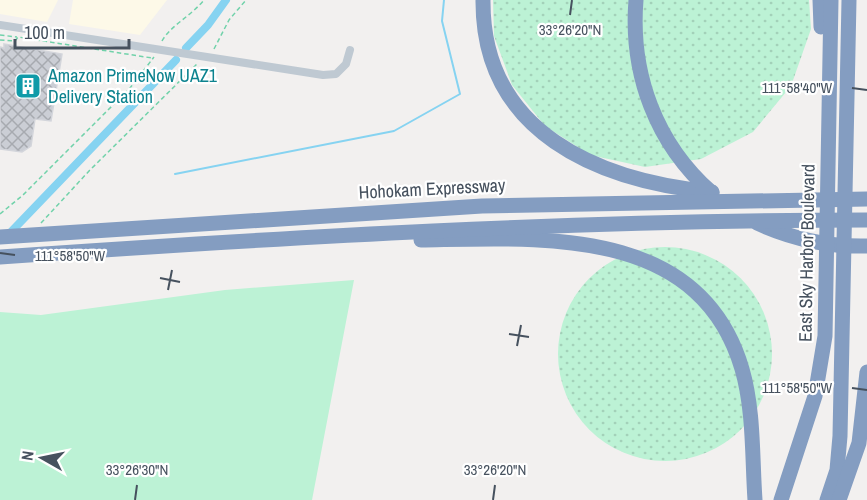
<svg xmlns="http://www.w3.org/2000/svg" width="867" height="500" viewBox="0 0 867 500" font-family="'Archivo Narrow',sans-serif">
  <defs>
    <pattern id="grass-dots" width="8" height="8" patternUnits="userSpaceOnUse" patternTransform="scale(1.5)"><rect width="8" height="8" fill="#bcf2d5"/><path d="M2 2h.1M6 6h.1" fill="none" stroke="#a3d1b9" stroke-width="1.8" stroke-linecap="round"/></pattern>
    <pattern id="building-cross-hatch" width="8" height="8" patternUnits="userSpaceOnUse" patternTransform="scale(1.5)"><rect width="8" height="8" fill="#cbced5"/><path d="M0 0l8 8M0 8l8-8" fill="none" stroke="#a7aab0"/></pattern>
  </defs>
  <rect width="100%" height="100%" fill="#f2f0ef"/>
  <g fill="#fdf9e8">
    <polygon points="0,0 58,0 47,22 0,14"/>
    <polygon points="73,0 167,0 140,35 69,24"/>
  </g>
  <g fill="url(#grass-dots)">
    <polygon points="493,0 809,0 811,29 791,86 753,132 701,159 645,167 590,155 545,126 512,85 494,36"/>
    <circle cx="665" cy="354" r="107"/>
  </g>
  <polygon fill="#bcf2d5" points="354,280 312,500 0,500 0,312 41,315 225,290"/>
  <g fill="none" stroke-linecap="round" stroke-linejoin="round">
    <polyline stroke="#86d3f1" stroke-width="2" points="175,174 394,131 460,94 442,21 444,0"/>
    <g stroke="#86d3f1" stroke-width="8">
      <polyline points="186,48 208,25 226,0"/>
      <polyline points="8,235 176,60"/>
    </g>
  </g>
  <polygon fill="url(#building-cross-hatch)" stroke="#d3d5db" stroke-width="1.5" points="4,44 62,54 51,121 35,119 31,146 22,152 0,149 0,47 4,48"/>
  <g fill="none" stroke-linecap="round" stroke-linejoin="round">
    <g stroke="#71d2aa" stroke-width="1.5" stroke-dasharray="4.5 3" stroke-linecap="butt">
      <polyline points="0,35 17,37"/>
      <polyline points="0,40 15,41 18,37 152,58"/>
      <path d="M 162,41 C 170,26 191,16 204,0"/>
      <polyline points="214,49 229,20 246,0"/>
      <polyline points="0,214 23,195 130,88 154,57"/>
      <polyline points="41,223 89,171 197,64"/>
    </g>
    <polyline stroke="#bfc9d2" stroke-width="8" points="0,25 323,75 336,74 346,64 350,50"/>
    <g stroke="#849dc1" stroke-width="15">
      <path d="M 483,0 C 482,133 599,181 712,192"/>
      <path d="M 636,0 C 630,74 656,144 712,193"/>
      <polyline points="820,0 821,27"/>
      <path d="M 757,223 C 792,239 828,247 867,246"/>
      <polyline points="0,237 482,206 867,199"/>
      <path d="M 421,240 C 541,238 700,225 742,369 C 754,410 752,457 755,500"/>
      <path d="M 0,257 C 289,237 577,220 867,220"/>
      <polyline points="781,500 815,396 825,336 831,0"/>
      <polyline points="827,500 837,470 840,436 849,0"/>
      <polyline points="839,500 859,443 867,372"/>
    </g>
  </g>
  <path fill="none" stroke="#46515e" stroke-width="2" d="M 570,15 L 572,0M 852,88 L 867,90M 0,253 L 15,255M 160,278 L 180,282M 168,290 L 172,270M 509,334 L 529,337M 517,346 L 521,325M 852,388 L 867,390M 135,500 L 137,485M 493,500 L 495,485"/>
  <defs>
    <g id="building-square" transform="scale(1.35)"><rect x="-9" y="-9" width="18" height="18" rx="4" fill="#0f9aa8" stroke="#fff"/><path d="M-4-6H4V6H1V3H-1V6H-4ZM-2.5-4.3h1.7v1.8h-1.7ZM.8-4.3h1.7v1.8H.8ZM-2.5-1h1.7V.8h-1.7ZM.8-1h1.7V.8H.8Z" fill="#fff"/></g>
  </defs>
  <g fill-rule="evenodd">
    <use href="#building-square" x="28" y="86"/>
  </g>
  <g text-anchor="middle" stroke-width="4.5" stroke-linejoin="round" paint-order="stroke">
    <g font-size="18" fill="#0d838f" stroke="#fff" text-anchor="start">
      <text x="48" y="82">Amazon PrimeNow UAZ1<tspan x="48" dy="21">Delivery Station</tspan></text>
    </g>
    <g font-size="18" fill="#46515e" stroke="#fff">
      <text transform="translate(432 189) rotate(-3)" y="6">Hohokam Expressway</text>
      <text transform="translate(807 253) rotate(-89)" y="6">East Sky Harbor Boulevard</text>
    </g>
  </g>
  <g font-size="15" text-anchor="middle" fill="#46515e" stroke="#fff" stroke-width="4.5" stroke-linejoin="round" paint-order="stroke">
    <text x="570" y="35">33°26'20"N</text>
    <text x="797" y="93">111°58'40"W</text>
    <text x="70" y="261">111°58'50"W</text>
    <text x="797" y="393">111°58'50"W</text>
    <text x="137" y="475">33°26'30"N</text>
    <text x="495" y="475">33°26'20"N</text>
  </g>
  <g transform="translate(42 458) rotate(279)" stroke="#ffffff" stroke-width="4.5" paint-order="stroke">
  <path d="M0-4.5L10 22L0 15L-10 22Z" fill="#46515e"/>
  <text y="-9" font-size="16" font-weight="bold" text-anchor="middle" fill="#46515e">N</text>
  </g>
  <path d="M15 39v9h114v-9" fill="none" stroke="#46515e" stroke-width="3"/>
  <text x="24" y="39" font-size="18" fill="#46515e" stroke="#ffffff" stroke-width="4.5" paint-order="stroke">100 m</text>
</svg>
